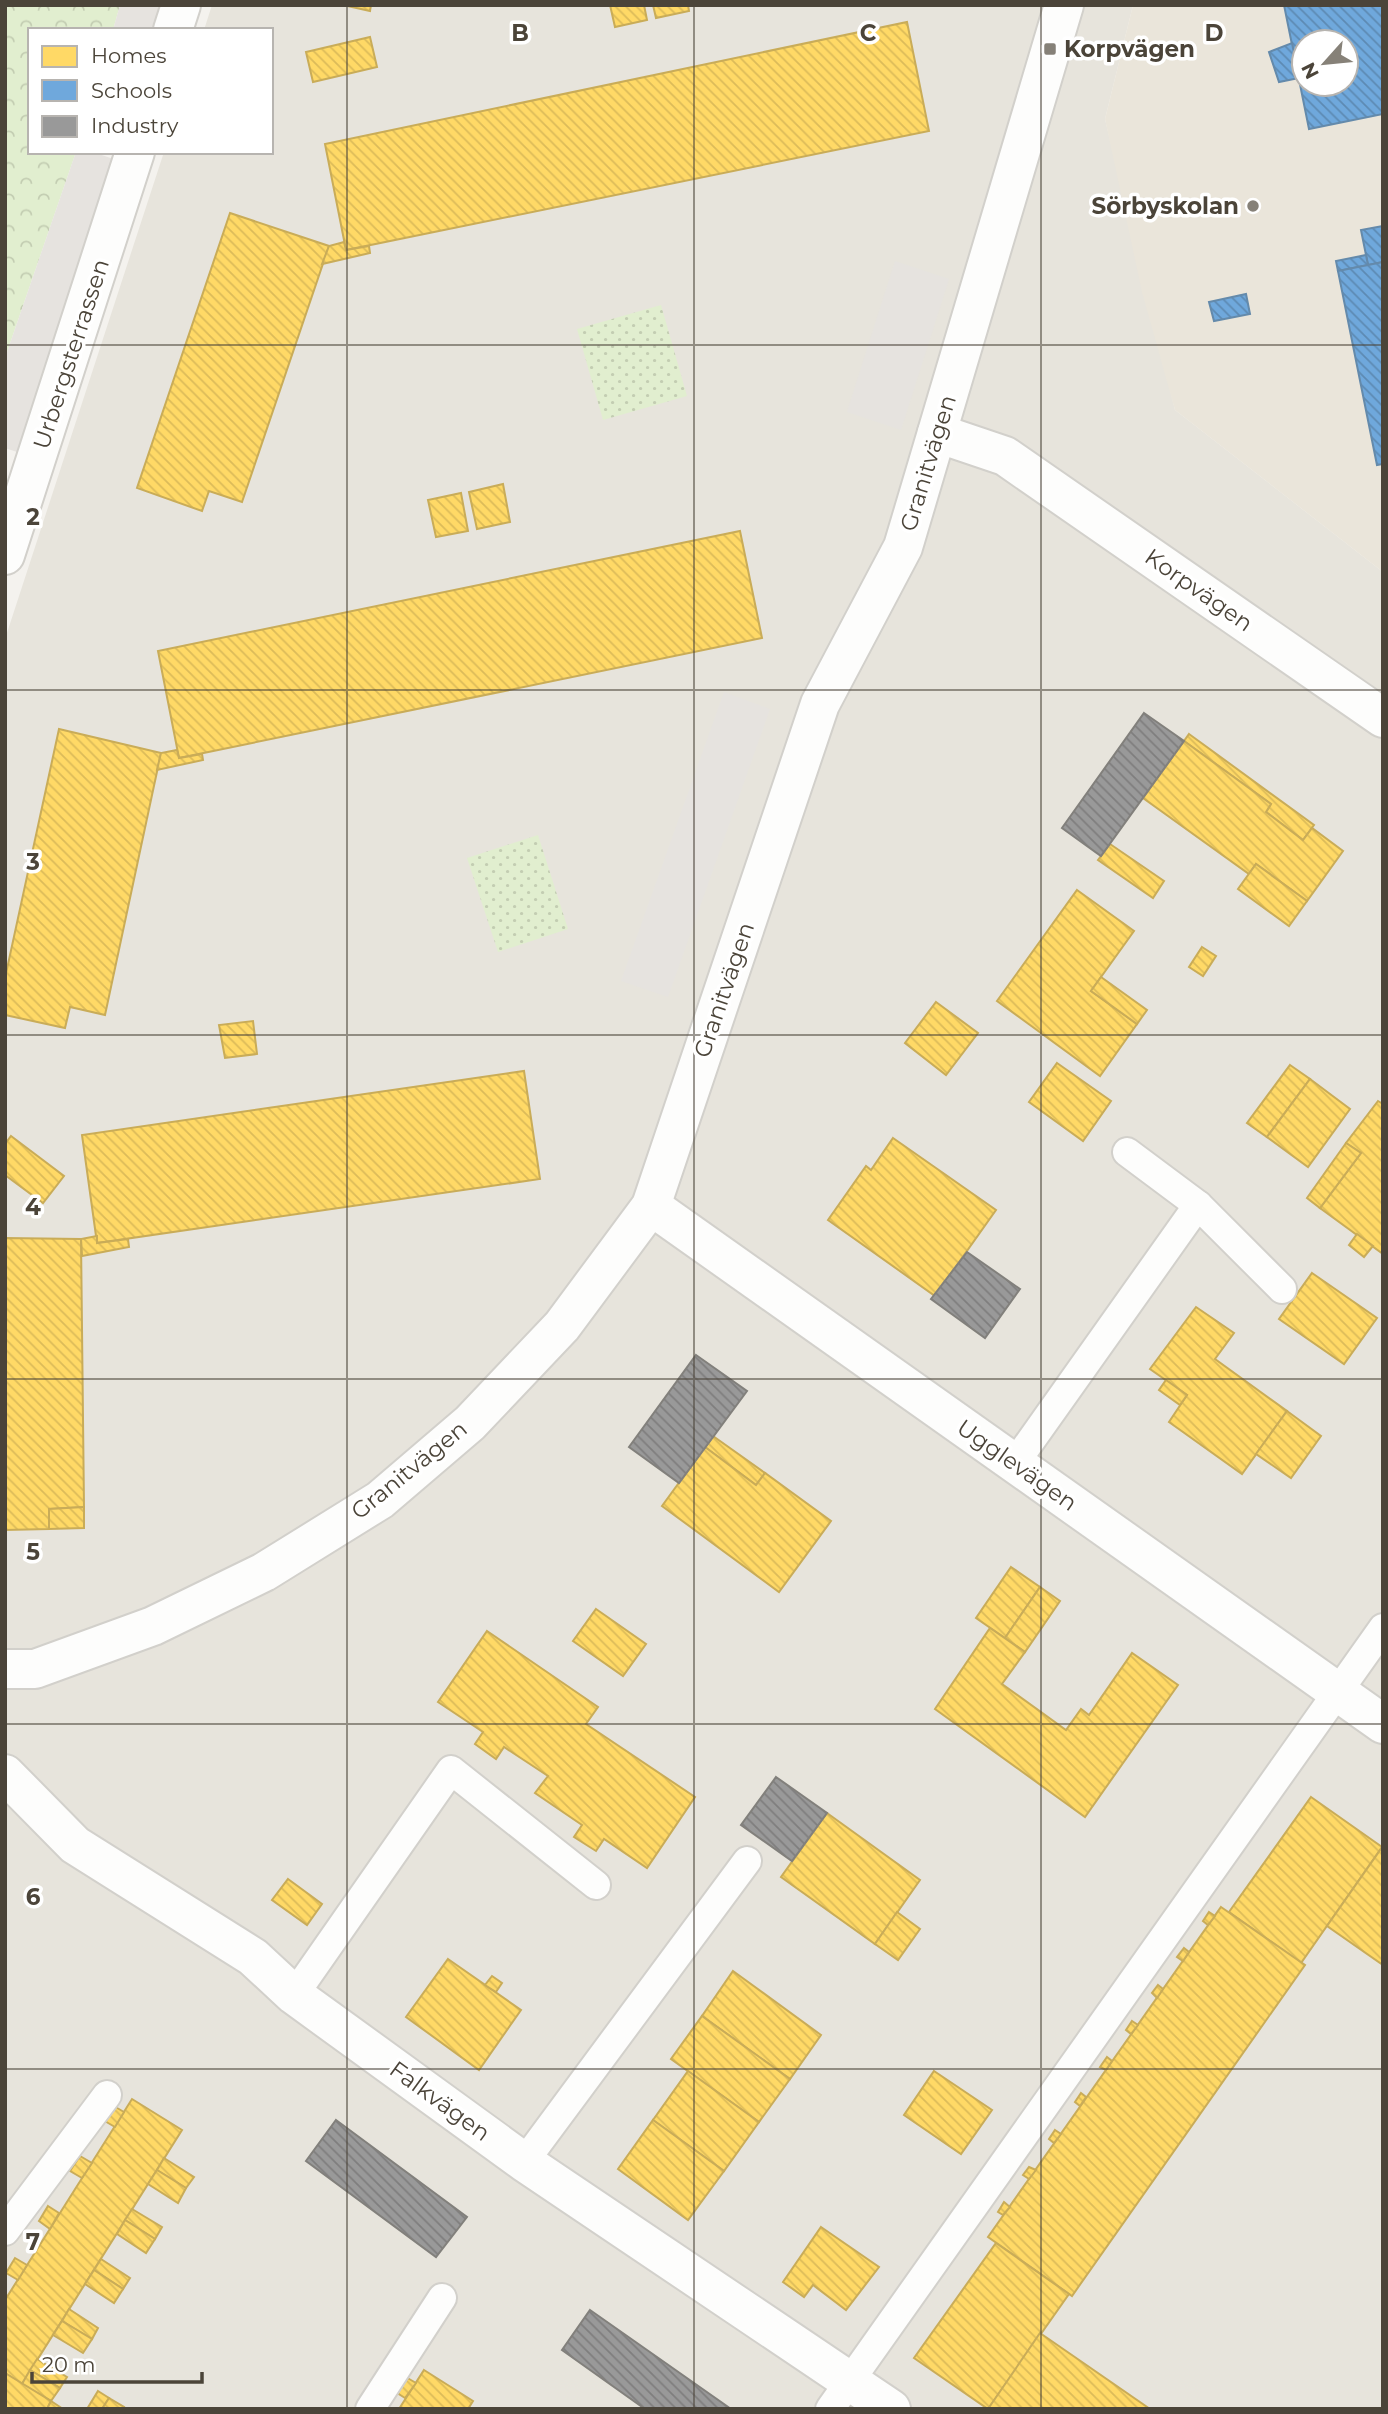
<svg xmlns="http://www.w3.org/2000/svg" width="1388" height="2414" viewBox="0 0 1388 2414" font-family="Montserrat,sans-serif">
  <defs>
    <pattern id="forest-crowns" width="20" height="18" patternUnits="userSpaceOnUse" patternTransform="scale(1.75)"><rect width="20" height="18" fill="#e1eecf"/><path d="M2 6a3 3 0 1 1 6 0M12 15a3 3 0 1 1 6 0" fill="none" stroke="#c3cdb2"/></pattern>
    <pattern id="park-dots" width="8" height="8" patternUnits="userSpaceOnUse" patternTransform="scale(1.75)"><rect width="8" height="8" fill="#e1eecf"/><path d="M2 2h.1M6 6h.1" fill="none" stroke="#c3cdb2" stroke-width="1.8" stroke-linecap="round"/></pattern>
    <pattern id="homes-back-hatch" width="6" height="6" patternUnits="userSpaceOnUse" patternTransform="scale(1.75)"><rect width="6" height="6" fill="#ffd966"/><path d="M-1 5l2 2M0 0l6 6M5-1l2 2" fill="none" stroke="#dcbb59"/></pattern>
    <pattern id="schools-back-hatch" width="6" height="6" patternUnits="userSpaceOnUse" patternTransform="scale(1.75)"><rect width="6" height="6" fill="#6fa8dc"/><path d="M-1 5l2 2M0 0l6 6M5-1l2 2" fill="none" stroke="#5d8ab3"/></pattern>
    <pattern id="industry-back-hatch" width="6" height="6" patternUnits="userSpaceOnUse" patternTransform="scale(1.75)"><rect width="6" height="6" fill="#999"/><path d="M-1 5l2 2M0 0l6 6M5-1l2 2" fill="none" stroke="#7f7e7e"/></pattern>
  </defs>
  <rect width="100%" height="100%" fill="#f4f2ee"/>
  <polygon fill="#e7e4dc" points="212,5 1133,5 1105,119 1175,410 1383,572 1383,2409 5,2409 5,639 164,152 271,152 271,30 204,30"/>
  <path fill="#eae5da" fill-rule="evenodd" d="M 1133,5 L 1383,5 L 1383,572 L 1175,410 L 1142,292 L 1105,119 ZM 1304,42 L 1346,42 L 1346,84 L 1304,84 Z"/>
  <polygon fill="url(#forest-crowns)" points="5,5 120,5 113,30 30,30 30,152 76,152 5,358"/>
  <g fill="url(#park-dots)">
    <polygon points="661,305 687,396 603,420 577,329"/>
    <polygon points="538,835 568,929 498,952 467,858"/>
  </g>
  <g fill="#e6e3df">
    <polygon points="120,5 173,5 167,30 113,30"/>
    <polygon points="76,152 93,152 125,163 26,455 5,448 5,358"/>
    <polygon points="895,261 949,279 901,430 847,412"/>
    <polygon points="724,692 770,709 668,997 621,981"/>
  </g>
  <g fill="url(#homes-back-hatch)" stroke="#c9ac58" stroke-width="2">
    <polygon points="343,5 371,5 370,11"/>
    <polygon points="610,5 644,5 647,20 615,27"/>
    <polygon points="653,5 688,5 689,11 656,18"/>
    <polygon points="907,22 929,131 346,250 325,144"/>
    <polygon points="370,37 377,67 313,82 306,52"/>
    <polygon points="230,213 329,246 242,502 209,491 202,511 137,488"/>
    <polygon points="344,242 346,250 369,246 370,253 322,264 329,246"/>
    <polygon points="503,484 510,522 477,529 469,492"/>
    <polygon points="461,493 468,531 436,537 428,500"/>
    <polygon points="740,531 762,638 179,758 158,651"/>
    <polygon points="59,729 161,753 105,1015 70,1007 65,1028 5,1015 5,978"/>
    <polygon points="1189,734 1314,825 1303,840 1266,812 1271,804 1184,741"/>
    <polygon points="1184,741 1271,804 1266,812 1303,840 1312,828 1343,851 1307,901 1256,864 1249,874 1143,798"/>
    <polygon points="177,750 179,758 202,754 203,760 157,770 161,753"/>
    <polygon points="1110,844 1164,881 1153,898 1098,860"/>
    <polygon points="1256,864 1307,901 1289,926 1238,889"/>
    <polygon points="1077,890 1134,931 1091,991 1137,1024 1100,1076 997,1001"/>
    <polygon points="1202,947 1216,956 1203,976 1189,967"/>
    <polygon points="1101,977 1147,1010 1137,1024 1091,991"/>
    <polygon points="936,1002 978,1033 946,1075 905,1043"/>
    <polygon points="253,1021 257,1054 225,1058 219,1025"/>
    <polygon points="1057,1063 1111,1101 1083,1141 1029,1102"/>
    <polygon points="1290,1065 1310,1079 1267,1137 1247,1123"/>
    <polygon points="524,1071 540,1179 97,1243 82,1135"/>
    <polygon points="1310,1079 1350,1109 1308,1167 1267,1137"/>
    <polygon points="1378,1101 1383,1104 1383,1254 1320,1208 1361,1153 1346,1143"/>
    <polygon points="11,1136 64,1176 43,1203 5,1175 5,1144"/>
    <polygon points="893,1138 996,1210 935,1296 828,1220 866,1166 871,1170"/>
    <polygon points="1346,1143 1361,1153 1320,1208 1307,1198"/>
    <polygon points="1357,1234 1373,1246 1364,1257 1349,1245"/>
    <polygon points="97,1236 97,1243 128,1239 129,1247 82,1256 81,1239"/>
    <polygon points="5,1238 81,1239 84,1507 49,1509 49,1529 5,1530"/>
    <polygon points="1312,1273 1377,1318 1344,1364 1279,1319"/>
    <polygon points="1196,1307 1234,1333 1215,1359 1287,1411 1242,1474 1169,1422 1187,1395 1150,1369"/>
    <polygon points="1166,1380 1187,1395 1180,1405 1159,1390"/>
    <polygon points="1287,1411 1321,1436 1291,1478 1256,1454"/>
    <polygon points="713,1436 765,1473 756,1485 705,1447"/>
    <polygon points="705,1447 756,1485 765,1473 831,1521 779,1592 662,1506"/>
    <polygon points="84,1507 84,1528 49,1529 49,1509"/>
    <polygon points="1011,1567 1040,1587 1005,1638 976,1618"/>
    <polygon points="1040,1587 1060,1601 1025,1652 1005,1638"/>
    <polygon points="596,1609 646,1644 623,1676 573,1641"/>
    <polygon points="990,1628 1025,1652 1002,1684 1066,1730 1081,1709 1089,1715 1132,1653 1178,1685 1085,1817 935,1709"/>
    <polygon points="487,1631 598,1707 586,1724 695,1797 647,1868 604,1839 596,1851 574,1837 582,1825 535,1793 548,1776 504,1747 496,1759 475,1744 483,1732 438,1702"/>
    <polygon points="1311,1797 1382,1847 1301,1963 1229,1912"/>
    <polygon points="827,1813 920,1880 875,1944 781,1877"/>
    <polygon points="1383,1846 1383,1965 1327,1926"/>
    <polygon points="288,1879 322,1904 307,1925 272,1900"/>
    <polygon points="1221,1907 1305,1965 1072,2296 988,2237"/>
    <polygon points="897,1912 920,1929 898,1960 875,1944"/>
    <polygon points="1209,1912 1215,1916 1208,1925 1203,1921"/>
    <polygon points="1184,1948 1189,1952 1183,1961 1177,1957"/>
    <polygon points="448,1959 521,2010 479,2070 406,2017"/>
    <polygon points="733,1971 821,2035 790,2079 702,2016"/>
    <polygon points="492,1976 502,1983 496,1992 485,1985"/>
    <polygon points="1158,1985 1163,1989 1157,1998 1152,1993"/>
    <polygon points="702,2016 790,2079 759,2122 671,2059"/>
    <polygon points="1132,2021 1138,2025 1131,2034 1126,2030"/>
    <polygon points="1107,2057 1112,2061 1106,2070 1100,2067"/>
    <polygon points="688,2071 759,2122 724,2171 653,2120"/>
    <polygon points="934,2071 992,2110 961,2154 904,2115"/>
    <polygon points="1081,2093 1086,2097 1080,2106 1075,2102"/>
    <polygon points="132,2099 182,2130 22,2384 5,2373 5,2300"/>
    <polygon points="112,2105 124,2112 115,2127 103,2120"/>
    <polygon points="653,2120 724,2171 688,2220 618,2169"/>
    <polygon points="1055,2130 1061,2134 1054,2143 1049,2139"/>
    <polygon points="80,2156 92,2163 82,2178 70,2171"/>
    <polygon points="164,2158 194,2177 186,2188 157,2170"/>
    <polygon points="1029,2167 1036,2170 1029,2179 1023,2175"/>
    <polygon points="157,2170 186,2188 178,2203 148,2184"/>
    <polygon points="1004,2202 1010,2207 1003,2215 998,2212"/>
    <polygon points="48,2206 59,2213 50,2229 39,2221"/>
    <polygon points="132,2209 162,2227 155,2239 125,2220"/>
    <polygon points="125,2220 155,2239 146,2253 117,2234"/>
    <polygon points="821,2227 879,2267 846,2310 813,2285 804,2297 783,2282"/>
    <polygon points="996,2243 1069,2294 988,2409 914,2358"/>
    <polygon points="15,2258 27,2265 18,2280 6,2273"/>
    <polygon points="101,2259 130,2278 123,2289 94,2270"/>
    <polygon points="94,2270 123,2289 114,2303 85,2284"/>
    <polygon points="69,2309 98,2328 92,2339 62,2321"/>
    <polygon points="62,2321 92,2339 83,2353 53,2335"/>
    <polygon points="1040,2333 1150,2409 988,2409"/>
    <polygon points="37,2359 67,2377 60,2388 30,2370"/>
    <polygon points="30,2370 60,2388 51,2401 22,2384"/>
    <polygon points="424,2370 473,2401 468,2409 399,2409"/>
    <polygon points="5,2373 51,2401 47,2409 5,2409"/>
    <polygon points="404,2376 416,2383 405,2398 394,2391"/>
    <polygon points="98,2391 109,2398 102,2409 87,2409"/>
    <polygon points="109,2398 124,2407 123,2409 102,2409"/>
    <polygon points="51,2401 63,2409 47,2409"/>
  </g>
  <g fill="url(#schools-back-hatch)" stroke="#648aab" stroke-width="2" fill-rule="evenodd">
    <path d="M 1284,5 L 1383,5 L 1383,114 L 1309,129 ZM 1304,42 L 1346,42 L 1346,84 L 1304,84 Z"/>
    <polygon points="1292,43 1299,78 1279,82 1269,52"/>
    <polygon points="1383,226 1383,262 1368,265 1361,230"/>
    <polygon points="1366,255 1368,265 1338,271 1336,261"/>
    <polygon points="1383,262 1383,464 1377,465 1338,271"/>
    <polygon points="1246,294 1250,314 1214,321 1209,302"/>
  </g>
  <g fill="url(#industry-back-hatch)" stroke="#82807c" stroke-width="2">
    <polygon points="1144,713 1184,741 1101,856 1062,828"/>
    <polygon points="967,1252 1020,1289 985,1338 931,1299"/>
    <polygon points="696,1355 747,1391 679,1483 629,1447"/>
    <polygon points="776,1777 827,1813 792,1861 741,1825"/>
    <polygon points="336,2120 467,2217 436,2257 306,2161"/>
    <polygon points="590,2310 731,2409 645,2409 562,2350"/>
  </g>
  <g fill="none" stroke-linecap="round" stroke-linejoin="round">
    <g stroke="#d2d0cb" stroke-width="32">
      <g id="service">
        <polyline points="1127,1152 1198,1205 1282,1289"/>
        <polyline points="1015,1463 1198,1205"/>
        <polyline points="294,1995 451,1770 596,1885"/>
        <polyline points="524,2162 747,1861"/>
        <polyline points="5,2231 107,2095"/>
        <polyline points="370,2409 442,2298"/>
        <polyline points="830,2409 1383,1628"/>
      </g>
    </g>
    <g stroke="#d2d0cb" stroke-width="42">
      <g id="minor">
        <polyline points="173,30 181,5"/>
        <polyline points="937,433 1005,456 1383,718"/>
        <polyline points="5,555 135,152"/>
        <polyline points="651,1206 1383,1724"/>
        <polyline points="5,1669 35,1669 153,1626 264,1572 380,1500 470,1423 562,1326 651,1206 820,704 903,547 1064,5"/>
        <polyline points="5,1774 75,1845 253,1957 294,1995 524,2162 891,2409"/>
      </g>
    </g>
    <use href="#service" stroke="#fdfdfc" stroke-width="28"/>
    <use href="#minor" stroke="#fdfdfc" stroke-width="38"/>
  </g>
  <path fill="none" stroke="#4b4439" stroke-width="2" stroke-opacity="0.55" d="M 347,5 L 347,2409M 694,5 L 694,2409M 1041,5 L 1041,2409M 5,345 L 1383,345M 5,690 L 1383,690M 5,1035 L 1383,1035M 5,1379 L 1383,1379M 5,1724 L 1383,1724M 5,2069 L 1383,2069"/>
  <g fill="#868178" stroke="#fff" stroke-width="2.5">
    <rect x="1043" y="42" width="14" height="14" rx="3.5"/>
    <circle cx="1253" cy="206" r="7"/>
  </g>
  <g text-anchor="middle" stroke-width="7" stroke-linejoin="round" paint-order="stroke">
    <g font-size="23" font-weight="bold" fill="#4b4439" stroke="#fff" text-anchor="start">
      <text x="1064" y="57">Korpvägen</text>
      <text x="1239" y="214" text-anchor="end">Sörbyskolan</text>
    </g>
    <g font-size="23" fill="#4b4439" stroke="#fff">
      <text transform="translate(71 354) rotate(-72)" y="8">Urbergsterrassen</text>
      <text transform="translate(928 463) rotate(-73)" y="8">Granitvägen</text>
      <text transform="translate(1199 590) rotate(35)" y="8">Korpvägen</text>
      <text transform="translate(724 990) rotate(-71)" y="8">Granitvägen</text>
      <text transform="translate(1017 1465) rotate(35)" y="8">Ugglevägen</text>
      <text transform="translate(409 1470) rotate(-39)" y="8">Granitvägen</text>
      <text transform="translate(440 2101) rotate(36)" y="8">Falkvägen</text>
    </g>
  </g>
  <g font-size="23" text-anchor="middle" font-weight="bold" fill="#4b4439" stroke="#fff" stroke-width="7" stroke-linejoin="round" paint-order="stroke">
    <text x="520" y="41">B</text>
    <text x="868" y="41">C</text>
    <text x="1214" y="41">D</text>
    <text x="33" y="525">2</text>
    <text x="33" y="870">3</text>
    <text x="33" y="1215">4</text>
    <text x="33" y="1560">5</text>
    <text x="33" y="1905">6</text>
    <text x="33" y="2250">7</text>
  </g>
  <rect width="1388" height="2414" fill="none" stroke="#4b4439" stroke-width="14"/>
  <rect x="28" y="28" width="245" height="126" fill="#ffffff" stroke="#b7b4b0" stroke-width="2"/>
  <rect x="42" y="46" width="35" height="21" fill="#ffd966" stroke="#b7b4b0" stroke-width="2"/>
  <text x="91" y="63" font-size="21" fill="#4b4439">Homes</text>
  <rect x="42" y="80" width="35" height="21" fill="#6fa8dc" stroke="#b7b4b0" stroke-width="2"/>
  <text x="91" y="98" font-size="21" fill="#4b4439">Schools</text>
  <rect x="42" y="116" width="35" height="21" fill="#999999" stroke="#b7b4b0" stroke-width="2"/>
  <text x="91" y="133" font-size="21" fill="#4b4439">Industry</text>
  <g transform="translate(1325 63) rotate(243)"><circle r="33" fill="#ffffff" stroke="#b7b4b0" stroke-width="2"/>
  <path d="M0-5L12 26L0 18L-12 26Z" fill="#868178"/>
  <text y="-10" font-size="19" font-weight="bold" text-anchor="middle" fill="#4b4439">N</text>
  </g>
  <path d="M32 2372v10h170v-10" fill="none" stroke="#4b4439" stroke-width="3.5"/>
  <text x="42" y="2372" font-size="21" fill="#4b4439" stroke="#ffffff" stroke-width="5" paint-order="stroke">20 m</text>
</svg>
